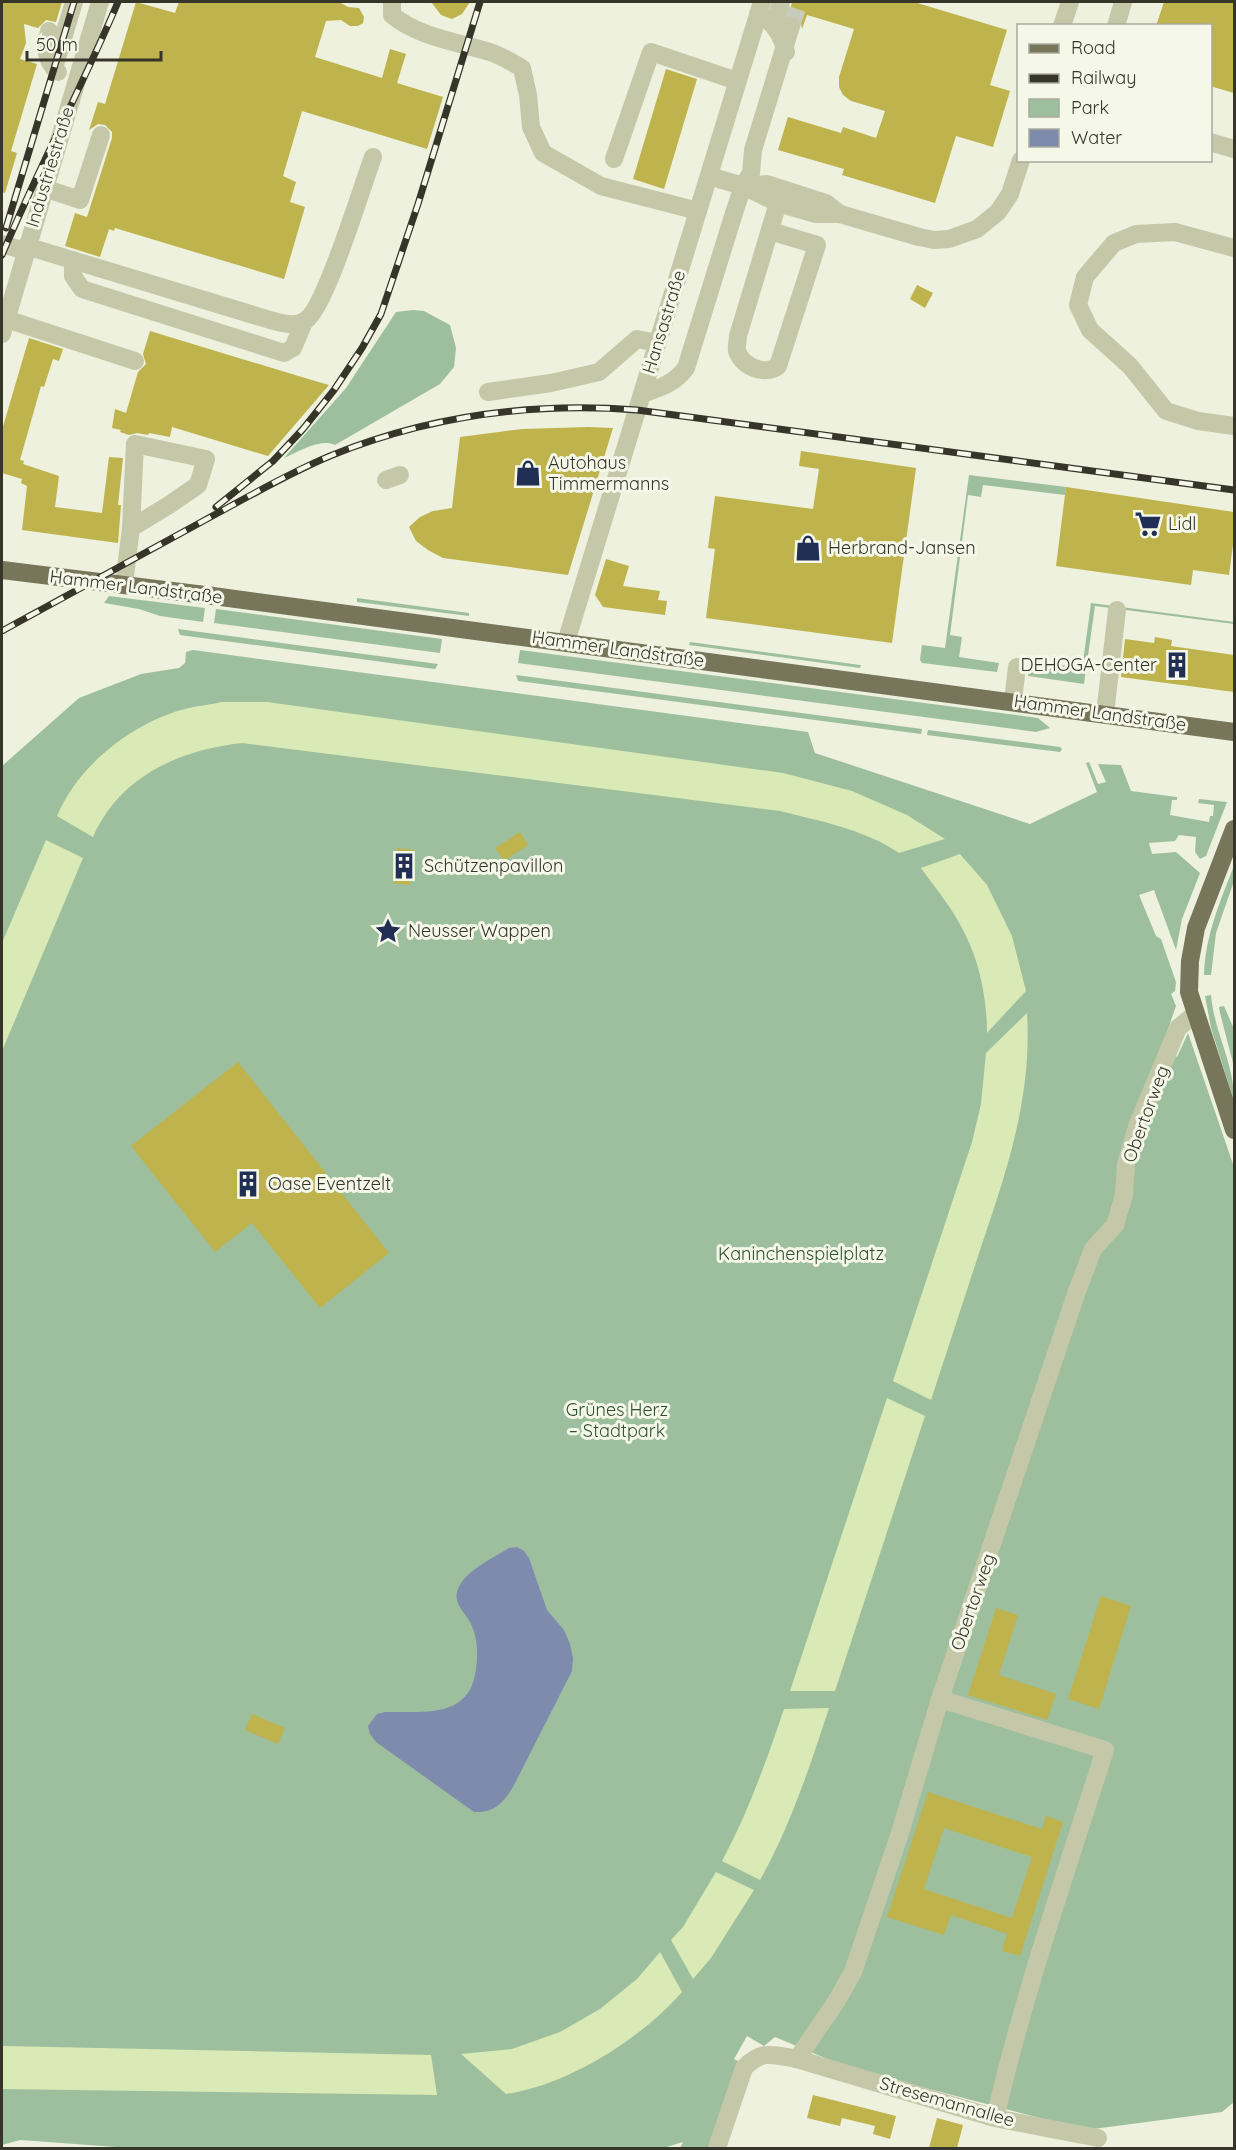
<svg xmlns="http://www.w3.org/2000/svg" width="1236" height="2150" viewBox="0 0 1236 2150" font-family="Quicksand,sans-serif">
  <rect width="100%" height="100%" fill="#edf1dd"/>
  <g fill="#9ebf9e">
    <path d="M 413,310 L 424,311 L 450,325 L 456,348 L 454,367 L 440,384 L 335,445 C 319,438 299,452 284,458 L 346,388 L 396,312 Z"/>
    <polygon points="969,475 1066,487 1065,495 983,485 981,497 968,495 950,635 962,637 959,657 999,663 997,672 922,663 920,660 922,645 945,648"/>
    <polygon points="109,596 205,608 203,622 160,616 139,609 104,603"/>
    <polygon points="357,598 469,613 469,616 357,602"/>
    <polygon points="1091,603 1234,622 1234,624 1095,606 1084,684 1028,676 1029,668 1047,671 1055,664 1082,669"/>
    <polygon points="216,609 442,639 440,653 214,623"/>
    <polygon points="178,629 438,664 435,669 180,635"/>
    <polygon points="690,642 860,665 861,665 860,668 689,645"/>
    <polygon points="193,650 808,732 815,753 1030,824 1097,792 1086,763 1089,762 1098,784 1106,782 1098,764 1121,765 1131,791 1177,797 1177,800 1172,800 1170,815 1209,822 1210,816 1213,816 1214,805 1198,803 1199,799 1227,802 1206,856 1200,859 1195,852 1196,837 1179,835 1175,841 1149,843 1152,854 1176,852 1200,873 1182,919 1176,950 1154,890 1139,895 1156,936 1161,939 1176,982 1175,991 1171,994 1176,1006 1162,1046 1177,1057 1188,1033 1234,1167 1234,2102 1222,2112 1086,2130 849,2068 775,2037 764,2046 747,2036 734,2059 740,2062 714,2148 680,2148 683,2142 663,2148 130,2148 20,2140 2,2145 2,766 79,698 141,674 179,668 185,663 186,652"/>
    <polygon points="520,650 1038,718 1050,728 1036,732 518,663"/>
    <polygon points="516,675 922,729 921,734 518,681"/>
    <polygon points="928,730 1060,747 1062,749 1060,752 927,735"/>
    <path d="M 1234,866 L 1234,881 L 1216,933 L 1211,975 L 1204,975 C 1205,937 1220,901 1234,866 Z"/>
    <path d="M 1211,995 C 1214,1032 1235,1065 1234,1101 L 1211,1028 L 1205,996 Z"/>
    <polygon points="1224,1006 1234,1029 1234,1067 1220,1013 1219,1007"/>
  </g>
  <g fill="#d9eab6">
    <path d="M 222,702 L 267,702 L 783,773 L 852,791 L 907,815 L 945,839 L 899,853 C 864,829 819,821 780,811 L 242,743 C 179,750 120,776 93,837 L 57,816 C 78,766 130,725 181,710 C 194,706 209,705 222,702 Z"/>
    <polygon points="46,840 83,858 2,1051 2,943"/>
    <path d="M 960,854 L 987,885 L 1012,936 L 1026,991 L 987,1033 C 987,1000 980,963 965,934 C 954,910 936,889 921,868 Z"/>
    <path d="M 1027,1013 C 1032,1096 1008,1167 982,1244 C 965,1296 948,1348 931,1400 L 893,1381 L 972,1142 L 981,1104 L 986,1053 Z"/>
    <polygon points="887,1398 925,1416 835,1691 790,1691"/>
    <path d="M 829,1708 C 810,1766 790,1827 760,1880 L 722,1861 C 748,1813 766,1762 784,1709 Z"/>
    <polygon points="716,1872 754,1890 711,1958 693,1979 671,1940 683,1927"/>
    <path d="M 660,1952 L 682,1992 C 641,2039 568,2085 506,2094 L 461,2054 L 512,2049 L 560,2032 L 600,2009 L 637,1979 Z"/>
    <polygon points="2,2046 431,2055 437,2095 2,2089"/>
  </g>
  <path fill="#7e8bac" d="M 517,1547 L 524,1551 L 529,1558 L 547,1610 L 564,1630 L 570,1644 L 573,1658 L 572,1671 L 513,1787 C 503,1803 494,1813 474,1812 L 376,1742 L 370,1734 L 368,1726 L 377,1714 L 385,1712 C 423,1711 470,1720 476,1669 C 478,1654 478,1639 471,1624 C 466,1613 454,1606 457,1592 C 463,1571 492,1559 509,1548 Z"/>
  <g fill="#beb34d" fill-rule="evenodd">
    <polygon points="2,2 62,2 56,22 46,20 38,28 24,24 26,43 20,59 37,64 11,151 17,153 5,193 2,192"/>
    <polygon points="136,2 175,13 179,2 339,2 348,7 359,8 364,17 363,23 358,26 350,26 341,20 326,21 315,57 382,78 390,49 406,54 397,83 443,97 427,149 302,111 283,176 296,182 290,202 305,207 284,279 115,228 114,231 109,229 100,257 65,246 75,213 87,217 112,138 112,132 105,125 98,124 89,130 98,102 105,104"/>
    <polygon points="431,2 470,2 462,14 452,19 441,15"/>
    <polygon points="792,2 914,2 1007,30 990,85 1010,91 993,147 956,136 935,203 842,175 844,169 778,150 788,117 841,133 843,127 876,138 885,111 851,101 843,95 839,87 839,77 854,29 807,15 802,29 800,19 795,15 789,15"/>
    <polygon points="1164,2 1234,2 1234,93 1210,86 1210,26 1156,26"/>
    <polygon points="666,69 697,79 664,189 633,179"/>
    <polygon points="917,285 933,293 925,308 910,299"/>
    <polygon points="150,331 305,378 329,385 268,456 172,427 170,437 149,433 148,435 137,433 129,435 120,432 121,430 112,428 115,409 126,413 138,372 146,364 143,354"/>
    <polygon points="29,338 63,349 59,361 53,359 44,387 41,386 20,460 24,461 23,464 59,476 55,507 102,513 109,457 123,458 118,505 121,505 118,543 22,530 27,486 21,483 22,479 2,473 2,430"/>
    <polygon points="588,427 613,428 568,575 443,558 428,550 416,541 409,527 420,517 433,511 452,508 460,437 522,429"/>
    <polygon points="801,451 916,468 892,643 706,618 715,549 708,548 715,496 813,509 819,469 799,466"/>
    <polygon points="1066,487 1234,512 1234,537 1229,575 1193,570 1191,585 1056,566"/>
    <polygon points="606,559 629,566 623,586 660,591 658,600 667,601 665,615 603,607 595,595"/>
    <polygon points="1155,637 1172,640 1171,646 1234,655 1234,692 1121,677 1125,639 1154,643"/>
    <polygon points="520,832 528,845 504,861 495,848"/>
    <polygon points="397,848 414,850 410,885 393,883"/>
    <polygon points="238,1062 389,1253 320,1308 252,1223 215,1252 131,1146"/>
    <polygon points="1101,1596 1131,1606 1099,1709 1068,1699"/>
    <polygon points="996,1608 1018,1615 999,1675 1056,1694 1047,1720 968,1695"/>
    <polygon points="252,1714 285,1728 278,1744 245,1730"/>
    <path d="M 928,1792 L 1042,1829 L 1046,1816 L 1063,1822 L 1020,1956 L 1002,1951 L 1007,1934 L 951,1915 L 944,1935 L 887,1917 ZM 944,1828 L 1032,1857 L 1012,1918 L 924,1889 Z"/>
    <polygon points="813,2095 896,2116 890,2139 873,2134 875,2126 842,2118 840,2126 807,2118"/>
    <polygon points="937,2118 963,2125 957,2148 929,2148"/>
  </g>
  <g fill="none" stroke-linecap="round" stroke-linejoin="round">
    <polyline stroke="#c8cbb9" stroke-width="18" stroke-dasharray="18 9" stroke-linecap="butt" points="791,26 799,2"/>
    <g stroke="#c4c8a9" stroke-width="18">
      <path d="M 392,2 L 392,15 C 420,38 459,42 493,53 C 503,57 513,63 522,68 L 528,95 L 531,127 L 543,153 L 601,186 L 698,211"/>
      <path d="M 758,14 C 773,21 782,36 786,52"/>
      <polyline points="774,25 781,2"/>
      <polyline points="1062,26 1070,2"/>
      <polyline points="1116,26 1123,2"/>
      <path d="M 49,31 C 45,48 44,59 58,72"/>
      <polyline points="54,68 74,2"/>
      <polyline points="1210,142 1234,149"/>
      <polyline points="614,159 651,52 737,81"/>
      <polyline points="709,176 743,186 778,203 816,214 840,214 919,237 934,240 949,239 977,229 998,212 1010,194 1021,160"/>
      <polyline points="744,186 767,184 826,203 840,214"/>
      <polyline points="44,188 80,200 101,135"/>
      <path d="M 770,231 L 817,245 L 778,366 C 765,376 743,367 737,351 C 736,347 738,341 738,336 L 778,203"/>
      <polyline points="2,244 25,251"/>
      <path d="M 26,246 L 270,320 C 282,323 295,328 306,320 C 326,307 362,186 373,157"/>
      <polyline points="1234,248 1175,232 1136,234 1114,243 1085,277 1078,305 1090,330 1130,366 1166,411 1198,421 1234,426"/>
      <polyline points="73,260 73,276 82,289 284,353 293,348 304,322"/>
      <polyline points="6,319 135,361"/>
      <polyline points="2,334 100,2"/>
      <polyline points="488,392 551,383 599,372 637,339 657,343"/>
      <path d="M 642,394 C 660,388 674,384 686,368 L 734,213 L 743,186 L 751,173 L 753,150 L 791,26"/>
      <polyline points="386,480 400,475"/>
      <polyline points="124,584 131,528 169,505 198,485 206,459 135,444 131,528"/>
      <polyline points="566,642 762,2"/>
      <polyline points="1013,701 1017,667"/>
      <polyline points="1105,714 1117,610"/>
      <path d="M 940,1699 L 1105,1750 C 1066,1872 1024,1993 995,2118"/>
      <polyline points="797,2059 836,2002 853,1972 900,1833 940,1699 1076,1294 1093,1249 1115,1225 1124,1195 1126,1164 1138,1124 1178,1028 1195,1014"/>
      <path d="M 717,2148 L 744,2068 C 762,2049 773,2055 797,2059 L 995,2118 L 1098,2138"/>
    </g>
    <g stroke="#77765b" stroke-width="18">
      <polyline points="2,570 213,596 1234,732"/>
      <polyline points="1234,829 1196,928 1190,961 1189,992 1234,1130"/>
    </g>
    <g stroke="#363529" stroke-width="7">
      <g id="rail">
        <polyline points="6,228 74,2"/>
        <path d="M 2,255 C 38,169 82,87 118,2"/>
        <polyline points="216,507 273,461 303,429 334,390 362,348 381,314 418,204 480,2"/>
        <path d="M 2,631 C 70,594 137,557 205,520 C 246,498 287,474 330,456 C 428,416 531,402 637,410 L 1234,490"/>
      </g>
    </g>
    <use href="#rail" stroke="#f5f8e9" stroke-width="4.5" stroke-dasharray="14" stroke-linecap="butt"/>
  </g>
  <defs>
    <g id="shop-bare" transform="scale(2.07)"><path d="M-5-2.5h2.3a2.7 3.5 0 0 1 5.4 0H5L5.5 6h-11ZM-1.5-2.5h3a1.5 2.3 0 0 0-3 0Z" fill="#212f55" stroke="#f5f8e9" stroke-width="2.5" paint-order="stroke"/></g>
    <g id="supermarket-bare" transform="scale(2.07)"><path d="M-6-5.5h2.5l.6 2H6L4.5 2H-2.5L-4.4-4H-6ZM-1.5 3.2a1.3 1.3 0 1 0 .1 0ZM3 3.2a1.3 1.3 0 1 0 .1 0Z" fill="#212f55" stroke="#f5f8e9" stroke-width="2.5" paint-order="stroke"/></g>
    <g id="building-bare" transform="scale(2.07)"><path d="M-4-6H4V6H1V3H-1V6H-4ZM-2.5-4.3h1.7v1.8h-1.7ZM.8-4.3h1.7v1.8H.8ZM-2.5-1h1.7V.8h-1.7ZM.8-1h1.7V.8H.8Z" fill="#212f55" stroke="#f5f8e9" stroke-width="2.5" paint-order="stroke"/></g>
    <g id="sight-bare" transform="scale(2.07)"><path d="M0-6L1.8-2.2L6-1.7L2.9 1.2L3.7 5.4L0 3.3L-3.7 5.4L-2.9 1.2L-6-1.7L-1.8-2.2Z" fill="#212f55" stroke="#f5f8e9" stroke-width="2.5" paint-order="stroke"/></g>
  </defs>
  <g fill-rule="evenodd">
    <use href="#shop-bare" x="528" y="473"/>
    <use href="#supermarket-bare" x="1148" y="524"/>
    <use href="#shop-bare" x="808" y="548"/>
    <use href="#building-bare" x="1177" y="665"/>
    <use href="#building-bare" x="404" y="866"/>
    <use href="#sight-bare" x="388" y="931"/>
    <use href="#building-bare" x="248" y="1184"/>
  </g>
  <g text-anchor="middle" stroke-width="6" stroke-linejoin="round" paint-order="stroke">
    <g font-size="18" fill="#363529" stroke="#f5f8e9">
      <text transform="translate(50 167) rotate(-73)" y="6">Industriestraße</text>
      <text transform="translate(664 322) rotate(-73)" y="6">Hansastraße</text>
      <text transform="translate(136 587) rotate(7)" y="6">Hammer Landstraße</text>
      <text transform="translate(618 649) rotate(8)" y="6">Hammer Landstraße</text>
      <text transform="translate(1100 713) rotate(8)" y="6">Hammer Landstraße</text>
      <text transform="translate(1146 1114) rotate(-70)" y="6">Obertorweg</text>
      <text transform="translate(973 1602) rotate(-71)" y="6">Obertorweg</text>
      <text transform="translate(947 2102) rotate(16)" y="6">Stresemannallee</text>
    </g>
    <g font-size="18" fill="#363529" stroke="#f5f8e9" text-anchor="start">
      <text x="548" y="469">Autohaus<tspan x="548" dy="21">Timmermanns</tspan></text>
      <text x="1168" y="530">Lidl</text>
      <text x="828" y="554">Herbrand-Jansen</text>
      <text x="1157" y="671" text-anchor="end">DEHOGA-Center</text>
      <text x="424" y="872">Schützenpavillon</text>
      <text x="408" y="937">Neusser Wappen</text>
      <text x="268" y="1190">Oase Eventzelt</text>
    </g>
    <g font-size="18" fill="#2e522f" stroke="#f5f8e9">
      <text x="801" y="1260">Kaninchenspielplatz</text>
      <text x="617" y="1416">Grünes Herz<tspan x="617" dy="21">– Stadtpark</tspan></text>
    </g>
  </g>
  <rect width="1236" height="2150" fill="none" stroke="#363529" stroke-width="6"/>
  <rect x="1017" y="24" width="195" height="138" fill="#f5f8e9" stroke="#a9aa9c" stroke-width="1.5"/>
  <rect x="1029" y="44" width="30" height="9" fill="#77765b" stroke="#a9aa9c" stroke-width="1.5"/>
  <text x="1071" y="54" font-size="18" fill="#363529">Road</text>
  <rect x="1029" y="74" width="30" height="9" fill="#363529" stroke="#a9aa9c" stroke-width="1.5"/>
  <text x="1071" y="84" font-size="18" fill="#363529">Railway</text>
  <rect x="1029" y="99" width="30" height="18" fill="#9ebf9e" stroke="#a9aa9c" stroke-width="1.5"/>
  <text x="1071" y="114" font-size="18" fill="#363529">Park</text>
  <rect x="1029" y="129" width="30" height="18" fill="#7e8bac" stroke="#a9aa9c" stroke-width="1.5"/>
  <text x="1071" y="144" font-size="18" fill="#363529">Water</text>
  <path d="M27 51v9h134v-9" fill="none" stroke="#363529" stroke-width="3"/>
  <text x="36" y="51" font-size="18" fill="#363529" stroke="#f5f8e9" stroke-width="4.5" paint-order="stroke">50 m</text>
</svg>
